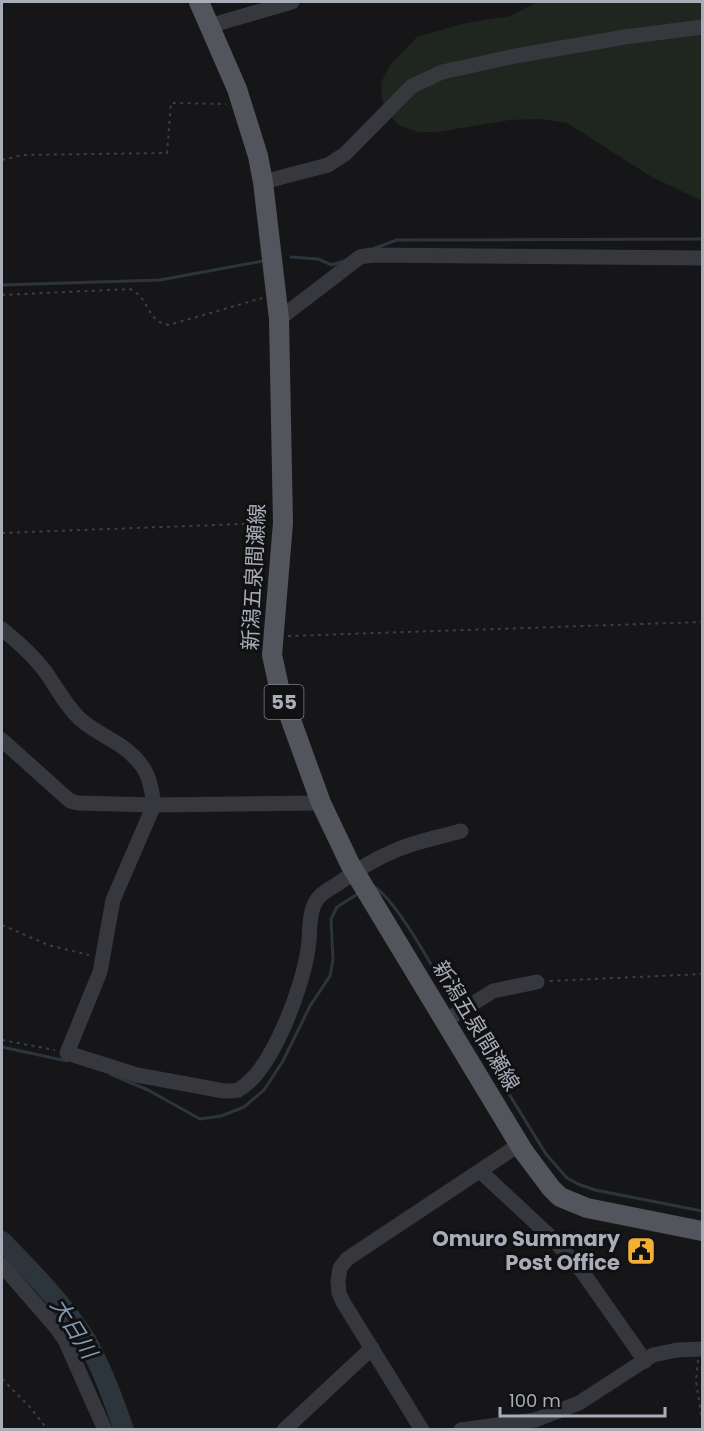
<svg xmlns="http://www.w3.org/2000/svg" width="704" height="1431" viewBox="0 0 704 1431" font-family="Poppins,'Noto Sans JP',sans-serif">
  <rect width="100%" height="100%" fill="#161618"/>
  <polygon fill="#1e261f" points="538,2 702,2 702,201 652,177 567,123 540,119 510,120 437,132 418,132 399,125 389,115 382,100 381,83 390,65 417,37 466,23 510,16"/>
  <g fill="none" stroke-linecap="round" stroke-linejoin="round">
    <g stroke="#2c353c" stroke-width="3">
      <polyline points="375,248 397,240 702,239"/>
      <polyline points="291,257 318,259 332,265 344,261"/>
      <polyline points="2,285 160,280 263,261"/>
      <path d="M 372,885 C 398,900 439,979 456,1008"/>
      <polyline points="461,1016 546,1154 567,1178 578,1184 595,1190 702,1211"/>
      <polyline points="2,1047 67,1061"/>
      <polyline points="110,1074 148,1090 200,1119 221,1116 244,1107 264,1090 283,1061 310,1006 330,976 333,960 331,919 337,907 359,893"/>
    </g>
    <path stroke="#2c353c" stroke-width="20" d="M 2,1241 C 32,1272 62,1302 86,1340 C 102,1368 113,1399 124,1430"/>
    <g stroke="#3d3f44" stroke-width="2" stroke-dasharray="3 4.5" stroke-linecap="butt">
      <polyline points="2,160 22,155 167,153 171,103 226,104"/>
      <path d="M 2,295 L 130,289 C 152,300 145,321 169,325 L 262,298"/>
      <polyline points="2,533 268,523"/>
      <polyline points="288,636 702,622"/>
      <polyline points="2,925 48,945 89,955"/>
      <polyline points="550,981 702,974"/>
      <polyline points="2,1040 55,1050"/>
      <polyline points="698,1360 696,1381 702,1420"/>
      <polyline points="2,1379 29,1406 48,1430"/>
    </g>
    <g stroke="#37383d" stroke-width="15">
      <polyline points="209,26 292,2"/>
      <polyline points="263,182 328,165 345,154 412,86 442,72 515,56 625,37 702,27"/>
      <polyline points="279,319 360,257 372,255 702,258"/>
      <path d="M 2,629 C 18,642 35,657 47,674 C 58,690 66,706 80,719 C 100,737 125,742 142,766 C 150,777 152,792 154,805 L 321,803"/>
      <path d="M 2,740 L 70,801 L 78,803 L 154,805 L 113,900 L 100,972 L 67,1053 L 137,1075 L 224,1091 C 228,1091 234,1091 238,1090 C 272,1072 303,986 308,949 C 311,932 307,909 320,896 C 325,891 333,887 339,883 C 357,870 378,857 399,849 C 418,841 440,837 461,831"/>
      <polyline points="445,1021 493,991 537,982"/>
      <polyline points="480,1171 554,1240 581,1270 645,1361"/>
      <polyline points="2,1265 55,1326 65,1340 105,1430"/>
      <polyline points="284,1430 372,1348"/>
      <polyline points="422,1430 343,1302 339,1293 338,1281 340,1268 347,1259 520,1144"/>
      <polyline points="461,1430 535,1420 579,1403 653,1355 677,1350 702,1349"/>
    </g>
    <polyline stroke="#53555c" stroke-width="20" points="199,2 237,89 258,156 263,182 279,319 283,523 272,655 279,687 321,803 350,864 524,1152 551,1188 560,1197 587,1208 702,1231"/>
  </g>
  <defs>
    <g id="civic-square" transform="scale(1.5)"><rect x="-9" y="-9" width="18" height="18" rx="4" fill="#f2b134" stroke="#111113"/><path d="M-.6-6.5H3V-4.5H.6V-3L4-1V1h2V6H-6V1h2V-1L-.6-3ZM-1.2 2.5V6h2.4V2.5Z" fill="#111"/></g>
  </defs>
  <g fill-rule="evenodd">
    <use href="#civic-square" x="641" y="1251"/>
  </g>
  <g text-anchor="middle" stroke-width="6" stroke-linejoin="round" paint-order="stroke">
    <rect fill="#111113" stroke="#7b7e86" stroke-width="1.5" x="264.5" y="685" width="39" height="34" rx="4.5"/>
    <g font-size="20" font-weight="bold" fill="#a8adb8">
      <text x="284" y="709">55</text>
    </g>
    <g font-size="21" fill="#a8adb8" stroke="#111113">
      <text transform="translate(254 577) rotate(-87)" y="7">新潟五泉間瀬線</text>
      <text transform="translate(476 1026) rotate(59)" y="7">新潟五泉間瀬線</text>
    </g>
    <g font-size="21" font-weight="bold" fill="#a8adb8" stroke="#111113" text-anchor="end">
      <text x="620" y="1246">Omuro Summary<tspan x="620" dy="24">Post Office</tspan></text>
    </g>
    <g font-size="22" font-style="italic" fill="#7f9bb3" stroke="#111113">
      <text transform="translate(74 1328) rotate(58)" y="8">大日川</text>
    </g>
  </g>
  <rect width="704" height="1431" fill="none" stroke="#a8adb8" stroke-width="6"/>
  <path d="M500 1407v9h165v-9" fill="none" stroke="#a8adb8" stroke-width="3"/>
  <text x="509" y="1407" font-size="18" fill="#a8adb8" stroke="#111113" stroke-width="4.5" paint-order="stroke">100 m</text>
</svg>
